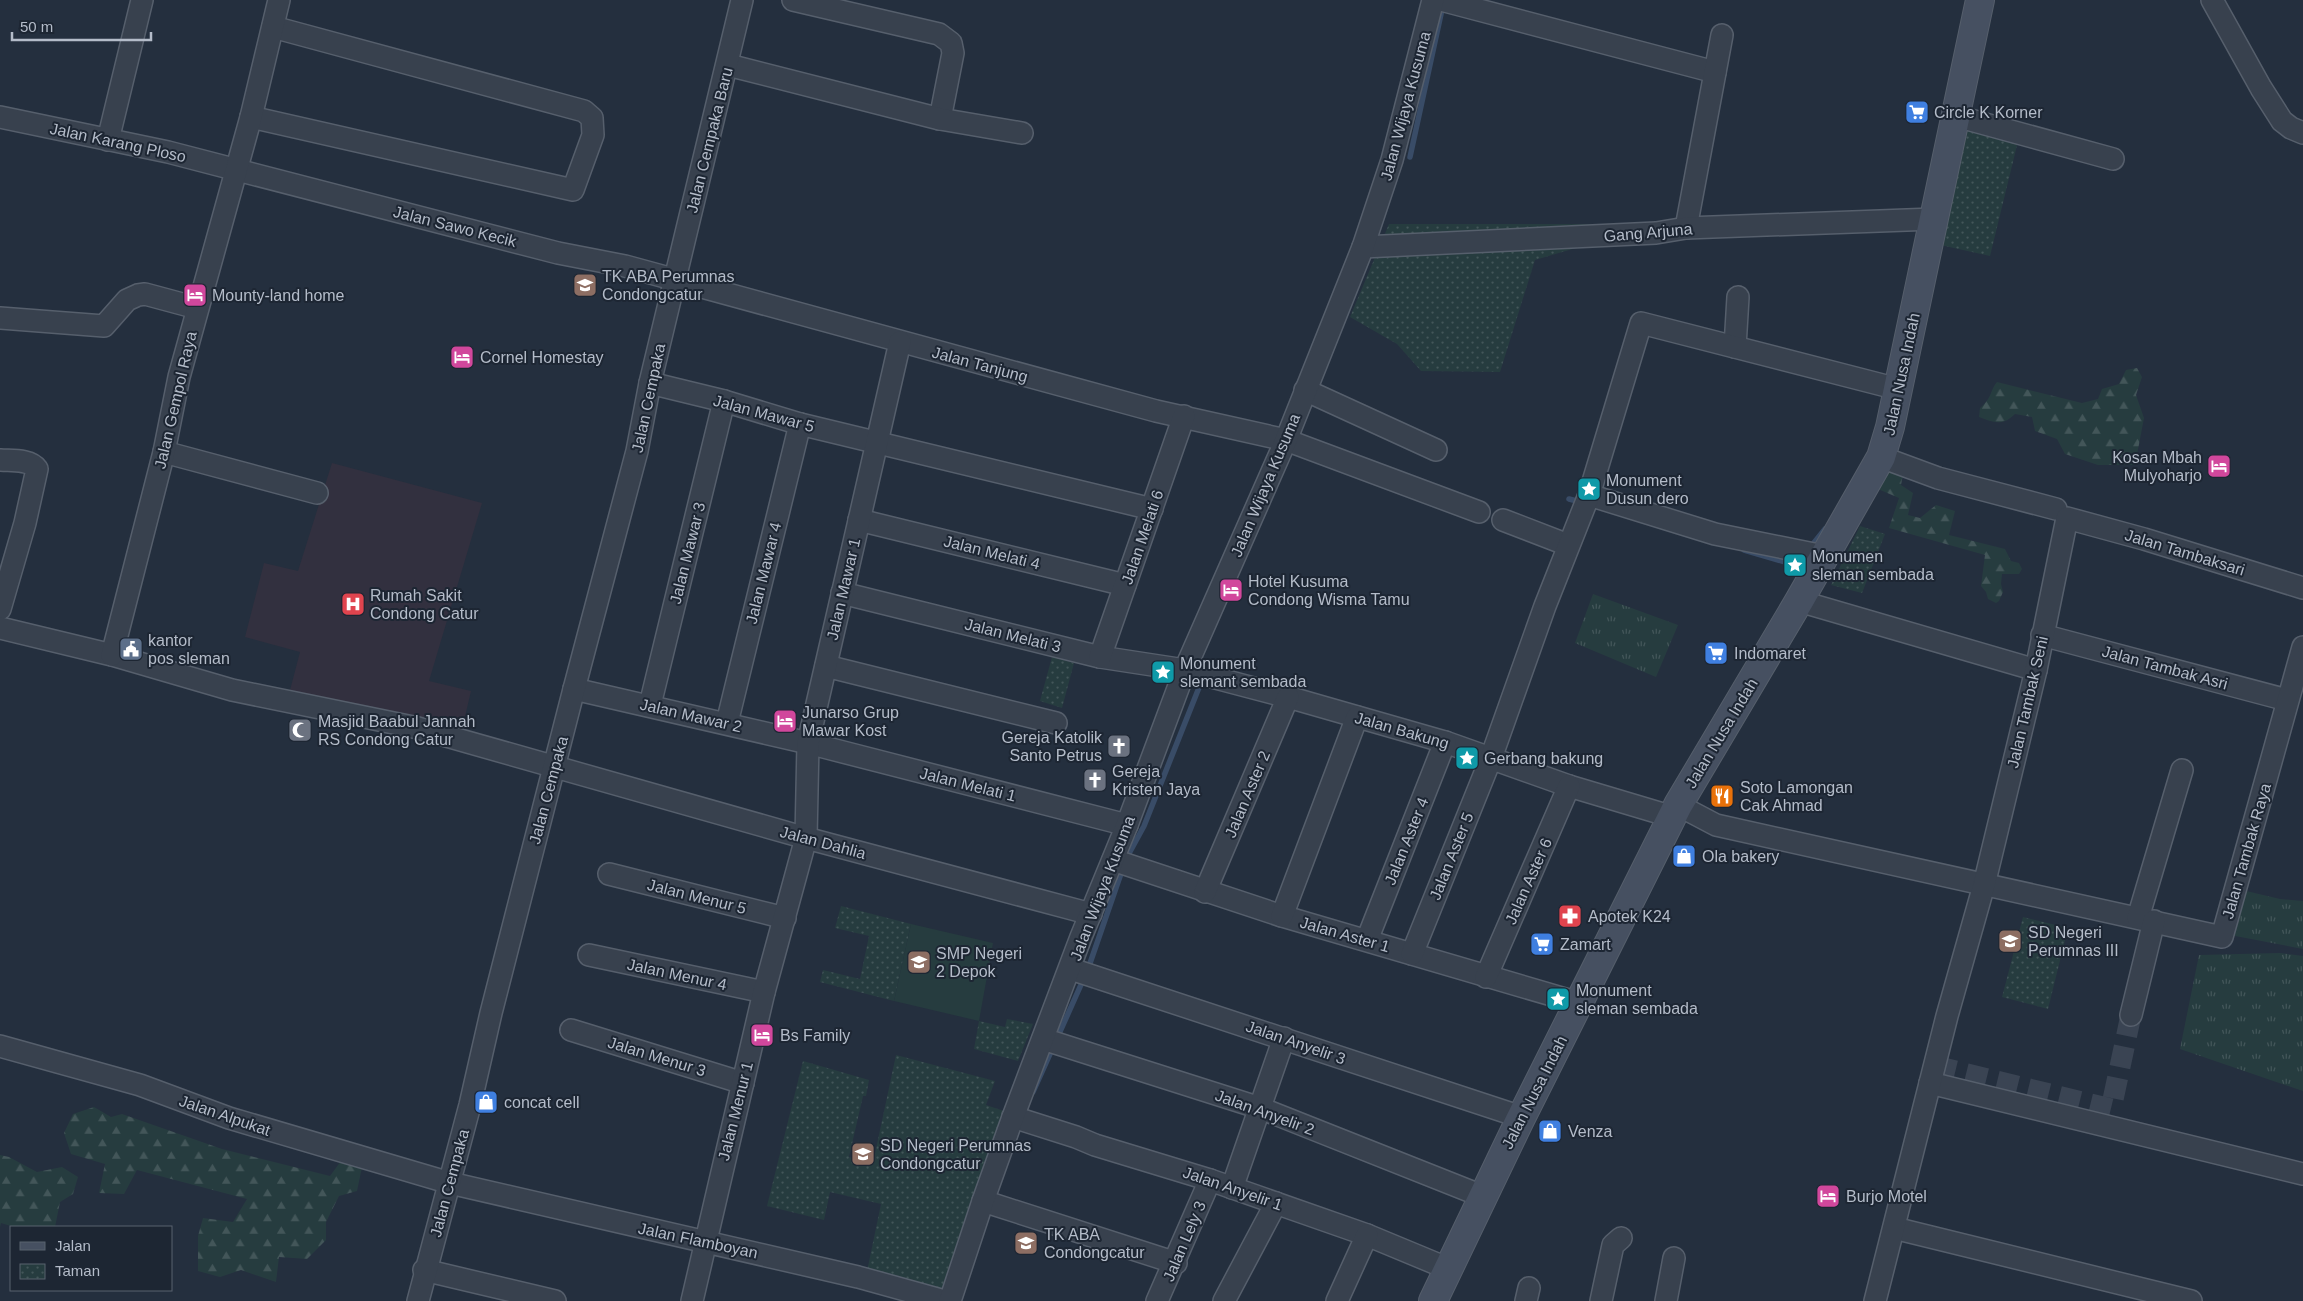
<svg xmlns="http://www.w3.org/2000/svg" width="2303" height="1301" viewBox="0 0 2303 1301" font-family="Arial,sans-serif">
  <defs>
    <pattern id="grass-tufts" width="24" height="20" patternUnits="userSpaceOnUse" patternTransform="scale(1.25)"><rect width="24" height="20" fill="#263c3f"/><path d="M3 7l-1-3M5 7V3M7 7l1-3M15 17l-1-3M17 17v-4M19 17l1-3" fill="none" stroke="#435659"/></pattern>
    <pattern id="forest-firs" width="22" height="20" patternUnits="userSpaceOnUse" patternTransform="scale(1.25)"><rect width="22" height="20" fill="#263c3f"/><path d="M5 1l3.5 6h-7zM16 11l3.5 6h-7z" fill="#435659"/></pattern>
    <pattern id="park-dots" width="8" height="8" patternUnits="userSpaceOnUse" patternTransform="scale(1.25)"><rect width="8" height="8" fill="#263c3f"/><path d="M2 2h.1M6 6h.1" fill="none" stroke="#435659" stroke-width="1.8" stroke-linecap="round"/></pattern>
  </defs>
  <rect width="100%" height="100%" fill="#242f3e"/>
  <polygon fill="#32303f" points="332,463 482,503 429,681 471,691 460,738 289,694 300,652 245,637 264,563 298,571"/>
  <g fill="url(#grass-tufts)">
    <polygon points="1593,594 1678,625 1656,677 1575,643"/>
    <polygon points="2242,890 2280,899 2303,901 2303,949 2230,935"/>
    <polygon points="2280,953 2303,956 2303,1091 2180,1049 2199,955"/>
  </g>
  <g fill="url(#forest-firs)">
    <path d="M 2137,368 L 2142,377 L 2136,395 L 2144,418 L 2135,465 L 2098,465 L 2065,454 L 2057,439 L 2035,431 L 2032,417 L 2015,414 C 2003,426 1994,423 1979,417 L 1980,408 C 1993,397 1989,392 1997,382 L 2082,403 L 2098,399 L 2102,389 L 2119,384 L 2126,370 Z"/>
    <polygon points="1891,461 1904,469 1901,485 1913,493 1908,515 1920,518 1936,505 1955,511 1949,535 2005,549 2011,561 2019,563 2022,569 2019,574 2002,574 2001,584 2003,592 1999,601 1996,603 1988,599 1986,592 1981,586 1985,555 1889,528 1899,498 1878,489"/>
    <polygon points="94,1107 111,1117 122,1114 222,1149 330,1176 341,1161 362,1167 357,1191 339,1196 326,1222 326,1240 307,1259 279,1257 276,1282 241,1270 220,1277 198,1271 198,1236 203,1218 233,1222 247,1199 137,1170 124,1194 99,1193 105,1164 71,1154 64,1133 73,1114"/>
    <polygon points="0,1155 9,1157 37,1172 62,1167 78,1177 73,1194 60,1202 55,1227 14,1227 1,1223 0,1227"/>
  </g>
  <g fill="url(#park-dots)">
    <polygon points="1964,124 2019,137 1990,256 1936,244"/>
    <polygon points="1389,224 1658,224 1535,260 1500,372 1421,371 1397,344 1350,317"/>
    <polygon points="1860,526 1885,534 1862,593 1831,585"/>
    <polygon points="1052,657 1074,663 1062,708 1040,701"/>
    <polygon points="841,906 911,924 894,1001 820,982 823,970 860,979 869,936 835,928"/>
    <polygon points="2023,917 2068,928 2048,1009 2002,997"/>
    <polygon points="1007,1019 1033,1024 1018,1061 974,1049 979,1021 1005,1027"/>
    <polygon points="896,1055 995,1081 986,1105 1004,1111 939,1296 866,1276 881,1204 830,1192 824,1220 767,1206 803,1061 869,1080 866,1096 863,1096 849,1157 873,1163"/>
  </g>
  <polygon fill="#263c3f" points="911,924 993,943 979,1021 894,1001"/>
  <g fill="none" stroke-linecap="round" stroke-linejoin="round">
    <g stroke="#394c67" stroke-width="5.5">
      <polyline points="1410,157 1443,5"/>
      <polyline points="1569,499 1581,502"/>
      <polyline points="1809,549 1825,529"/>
      <polyline points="1744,550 1795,565 1803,556"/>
      <polyline points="1088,969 1126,859 1144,826 1202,680"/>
      <polyline points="1033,1092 1084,978"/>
    </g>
    <polyline stroke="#3a4453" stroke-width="21" stroke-dasharray="21 11" stroke-linecap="butt" points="1935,1066 2111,1109 2131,1015"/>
    <g stroke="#565f6c" stroke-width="24">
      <g id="street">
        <polyline points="793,0 939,34 951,43 953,53 940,119"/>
        <polyline points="1441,0 1715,72"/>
        <polyline points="2212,0 2261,88 2282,121 2291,128 2303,133"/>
        <polyline points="728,65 940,119 1022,133"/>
        <polyline points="1956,116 2113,159"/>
        <polyline points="0,117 168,152 558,253 625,266 1156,411 1286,440 1479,512"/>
        <polyline points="251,117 573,190 593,135 592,118 584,111 273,27"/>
        <polyline points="108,140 142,0"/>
        <polyline points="1686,228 1722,35"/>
        <polyline points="1363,247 1656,233 1686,228 1934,219"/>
        <polyline points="0,318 104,326 127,300 138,295 145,294 197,308"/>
        <polyline points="1735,347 1738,297"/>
        <polyline points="650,383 724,401 800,424 1152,509"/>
        <polyline points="1305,390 1436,450"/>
        <polyline points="164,452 317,493"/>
        <polyline points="1881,457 1938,478 2056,509"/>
        <path d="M 0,460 C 11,461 30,459 37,469 L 25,523 L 0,609"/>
        <polyline points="1589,495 1715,534 1824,556"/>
        <polyline points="859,520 1125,585"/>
        <polyline points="1503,520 1568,545"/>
        <polyline points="842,593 1100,657 1185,670 1288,697 1445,742 1569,786 1673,817"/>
        <polyline points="1799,601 2036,670"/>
        <polyline points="0,628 112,655 232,690 418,728 806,838 1091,914"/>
        <polyline points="2042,635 2287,700"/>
        <polyline points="112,655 164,452 179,377 251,117 279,0"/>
        <polyline points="1100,657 1184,416"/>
        <polyline points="826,666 1056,723"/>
        <polyline points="574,689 808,743 1127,825"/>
        <polyline points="650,705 724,401"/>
        <polyline points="727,723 800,424"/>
        <polyline points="1678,805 1716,825 2222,937 2303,647"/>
        <polyline points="1113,860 1282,916 1579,1003"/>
        <polyline points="609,874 785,918"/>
        <polyline points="1205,892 1288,697"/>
        <polyline points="1282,916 1357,717"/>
        <polyline points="2138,918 2182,770"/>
        <polyline points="1367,940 1445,742"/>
        <polyline points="1412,954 1491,758 1545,606 1589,495 1641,323 1898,389"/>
        <polyline points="589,955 764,992"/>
        <polyline points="1071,969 1509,1113 1519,1122"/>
        <polyline points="1486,977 1569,786"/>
        <polyline points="2131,1015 2154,921"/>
        <polyline points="571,1030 743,1083"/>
        <polyline points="1043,1039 1260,1108 1482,1196"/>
        <polyline points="0,1046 140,1085 229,1118 450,1183 858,1277 945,1301"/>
        <polyline points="1930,1083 2303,1174"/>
        <polyline points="1013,1117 1076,1137 1095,1145 1210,1180 1367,1235 1449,1269"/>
        <polyline points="1232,1188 1284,1038"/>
        <polyline points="983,1201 1176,1263"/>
        <polyline points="1894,1228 2191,1301"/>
        <polyline points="424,1270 555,1301"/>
        <polyline points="418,1301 470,1105 491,1013 574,689 637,451 650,383 742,0"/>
        <polyline points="692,1301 764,992 806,838 808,743 900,342"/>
        <polyline points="950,1301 983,1201 1013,1117 1081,937 1127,825 1186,667 1286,440 1363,247 1392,160 1433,0"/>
        <polyline points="1157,1301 1210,1180"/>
        <polyline points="1224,1301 1276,1203"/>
        <polyline points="1337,1301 1367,1235"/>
        <polyline points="1526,1301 1529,1288"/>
        <polyline points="1601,1301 1613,1245 1621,1238"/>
        <polyline points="1666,1301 1674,1258"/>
        <polyline points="1875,1301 1947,1016 1984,885 2036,670 2067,518 2144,539 2303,588"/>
      </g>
    </g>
    <g stroke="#565f6c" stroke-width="30">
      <polyline id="secondary" points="1433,1301 1519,1122 1678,805 1799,601 1881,457 1890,427 1980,0"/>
    </g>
    <use href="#street" stroke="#38414e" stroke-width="21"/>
    <use href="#secondary" stroke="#465061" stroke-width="28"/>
  </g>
  <defs>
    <g id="supermarket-square" transform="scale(1.25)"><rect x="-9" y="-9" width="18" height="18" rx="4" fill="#3f7fe0" stroke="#1d2633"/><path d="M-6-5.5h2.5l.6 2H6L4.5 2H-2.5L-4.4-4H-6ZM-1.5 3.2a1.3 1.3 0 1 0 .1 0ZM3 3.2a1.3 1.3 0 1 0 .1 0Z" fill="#fff"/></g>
    <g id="school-square" transform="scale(1.25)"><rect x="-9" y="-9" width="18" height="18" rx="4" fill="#8d6e63" stroke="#1d2633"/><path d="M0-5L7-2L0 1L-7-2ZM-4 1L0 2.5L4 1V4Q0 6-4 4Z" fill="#fff"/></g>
    <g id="hotel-square" transform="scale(1.25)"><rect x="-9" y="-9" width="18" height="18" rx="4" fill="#d1479c" stroke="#1d2633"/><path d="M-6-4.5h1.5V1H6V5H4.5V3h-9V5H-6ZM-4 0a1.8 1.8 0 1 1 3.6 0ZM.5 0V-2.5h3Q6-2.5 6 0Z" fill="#fff"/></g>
    <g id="sight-square" transform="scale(1.25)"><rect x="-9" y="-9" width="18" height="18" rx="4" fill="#0f9aa8" stroke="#1d2633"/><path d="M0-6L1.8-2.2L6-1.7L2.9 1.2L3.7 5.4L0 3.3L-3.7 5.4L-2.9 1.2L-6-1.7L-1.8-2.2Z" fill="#fff"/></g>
    <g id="hospital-square" transform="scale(1.25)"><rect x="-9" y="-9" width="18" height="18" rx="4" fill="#e0444e" stroke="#1d2633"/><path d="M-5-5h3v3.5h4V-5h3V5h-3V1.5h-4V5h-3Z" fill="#fff"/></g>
    <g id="civic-square" transform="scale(1.25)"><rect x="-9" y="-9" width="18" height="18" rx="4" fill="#5c6f8a" stroke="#1d2633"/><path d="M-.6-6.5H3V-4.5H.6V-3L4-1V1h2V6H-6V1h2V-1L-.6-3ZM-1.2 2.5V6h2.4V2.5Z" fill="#fff"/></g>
    <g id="mosque-square" transform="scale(1.25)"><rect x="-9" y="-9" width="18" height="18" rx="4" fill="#6b7280" stroke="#1d2633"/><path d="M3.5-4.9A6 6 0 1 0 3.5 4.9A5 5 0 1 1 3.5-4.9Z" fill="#fff"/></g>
    <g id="church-square" transform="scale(1.25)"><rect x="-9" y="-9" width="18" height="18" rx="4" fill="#6b7280" stroke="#1d2633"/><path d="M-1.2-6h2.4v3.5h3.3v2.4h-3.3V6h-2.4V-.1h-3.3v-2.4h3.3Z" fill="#fff"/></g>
    <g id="restaurant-square" transform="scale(1.25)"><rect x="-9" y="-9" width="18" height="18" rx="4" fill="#e8710a" stroke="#1d2633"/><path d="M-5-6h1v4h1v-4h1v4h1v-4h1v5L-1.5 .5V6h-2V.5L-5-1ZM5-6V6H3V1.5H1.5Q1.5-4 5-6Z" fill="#fff"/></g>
    <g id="shop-square" transform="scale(1.25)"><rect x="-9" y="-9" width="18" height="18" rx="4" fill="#3f7fe0" stroke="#1d2633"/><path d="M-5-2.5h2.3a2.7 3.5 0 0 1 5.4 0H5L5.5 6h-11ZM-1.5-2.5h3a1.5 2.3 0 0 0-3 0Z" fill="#fff"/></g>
    <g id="pharmacy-square" transform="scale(1.25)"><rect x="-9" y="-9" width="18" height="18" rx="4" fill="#e0444e" stroke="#1d2633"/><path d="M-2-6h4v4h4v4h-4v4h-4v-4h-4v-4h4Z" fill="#fff"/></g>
  </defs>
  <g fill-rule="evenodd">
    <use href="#supermarket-square" x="1917" y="112"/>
    <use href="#school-square" x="585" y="285"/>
    <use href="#hotel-square" x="195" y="295"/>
    <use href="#hotel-square" x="462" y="357"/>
    <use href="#hotel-square" x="2219" y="466"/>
    <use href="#sight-square" x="1589" y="489"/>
    <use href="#sight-square" x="1795" y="565"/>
    <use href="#hotel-square" x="1231" y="590"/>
    <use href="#hospital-square" x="353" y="604"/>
    <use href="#civic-square" x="131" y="649"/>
    <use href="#supermarket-square" x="1716" y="653"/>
    <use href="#sight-square" x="1163" y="672"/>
    <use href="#hotel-square" x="785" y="721"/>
    <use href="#mosque-square" x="300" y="730"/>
    <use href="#church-square" x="1119" y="746"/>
    <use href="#sight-square" x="1467" y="758"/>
    <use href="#church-square" x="1095" y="780"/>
    <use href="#restaurant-square" x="1722" y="796"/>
    <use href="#shop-square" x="1684" y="856"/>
    <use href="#pharmacy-square" x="1570" y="916"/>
    <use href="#school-square" x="2010" y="941"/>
    <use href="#supermarket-square" x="1542" y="944"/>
    <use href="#school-square" x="919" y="962"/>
    <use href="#sight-square" x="1558" y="999"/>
    <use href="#hotel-square" x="762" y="1035"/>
    <use href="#shop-square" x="486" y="1102"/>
    <use href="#shop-square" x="1550" y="1131"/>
    <use href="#school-square" x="863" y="1154"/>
    <use href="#hotel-square" x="1828" y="1196"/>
    <use href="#school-square" x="1026" y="1243"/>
  </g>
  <g text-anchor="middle" stroke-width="4" stroke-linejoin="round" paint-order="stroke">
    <g font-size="16" fill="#b4bcc9" stroke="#1d2633">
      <text transform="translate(1405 106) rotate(-75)" y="6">Jalan Wijaya Kusuma</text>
      <text transform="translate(709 140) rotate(-76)" y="6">Jalan Cempaka Baru</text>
      <text transform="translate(118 142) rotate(12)" y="6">Jalan Karang Ploso</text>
      <text transform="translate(455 226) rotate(14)" y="6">Jalan Sawo Kecik</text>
      <text transform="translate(1648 232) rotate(-5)" y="6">Gang Arjuna</text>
      <text transform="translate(980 364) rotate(15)" y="6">Jalan Tanjung</text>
      <text transform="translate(1901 374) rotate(-78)" y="6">Jalan Nusa Indah</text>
      <text transform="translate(648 398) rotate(-78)" y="6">Jalan Cempaka</text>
      <text transform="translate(175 400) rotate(-77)" y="6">Jalan Gempol Raya</text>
      <text transform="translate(764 413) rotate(15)" y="6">Jalan Mawar 5</text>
      <text transform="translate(1265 485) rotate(-67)" y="6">Jalan Wijaya Kusuma</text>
      <text transform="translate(1142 537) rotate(-71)" y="6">Jalan Melati 6</text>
      <text transform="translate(992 552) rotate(14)" y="6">Jalan Melati 4</text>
      <text transform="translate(2185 552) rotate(17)" y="6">Jalan Tambaksari</text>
      <text transform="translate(687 553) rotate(-76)" y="6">Jalan Mawar 3</text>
      <text transform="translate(763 573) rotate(-76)" y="6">Jalan Mawar 4</text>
      <text transform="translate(843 589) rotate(-77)" y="6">Jalan Mawar 1</text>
      <text transform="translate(1013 635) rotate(14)" y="6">Jalan Melati 3</text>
      <text transform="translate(2165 667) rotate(15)" y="6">Jalan Tambak Asri</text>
      <text transform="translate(2027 702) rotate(-77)" y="6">Jalan Tambak Seni</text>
      <text transform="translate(691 715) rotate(13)" y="6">Jalan Mawar 2</text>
      <text transform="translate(1402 730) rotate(16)" y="6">Jalan Bakung</text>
      <text transform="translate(1721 733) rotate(-59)" y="6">Jalan Nusa Indah</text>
      <text transform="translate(968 784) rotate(14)" y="6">Jalan Melati 1</text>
      <text transform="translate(548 790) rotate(-75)" y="6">Jalan Cempaka</text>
      <text transform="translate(1247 794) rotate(-67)" y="6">Jalan Aster 2</text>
      <text transform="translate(1406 841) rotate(-68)" y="6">Jalan Aster 4</text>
      <text transform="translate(823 842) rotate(15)" y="6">Jalan Dahlia</text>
      <text transform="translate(2246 851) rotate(-74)" y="6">Jalan Tambak Raya</text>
      <text transform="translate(1451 856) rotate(-68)" y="6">Jalan Aster 5</text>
      <text transform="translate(1528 881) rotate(-66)" y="6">Jalan Aster 6</text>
      <text transform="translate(1102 888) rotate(-69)" y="6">Jalan Wijaya Kusuma</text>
      <text transform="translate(697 896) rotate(14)" y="6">Jalan Menur 5</text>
      <text transform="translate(1345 934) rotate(16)" y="6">Jalan Aster 1</text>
      <text transform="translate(677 974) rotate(12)" y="6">Jalan Menur 4</text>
      <text transform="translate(1296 1042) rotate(19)" y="6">Jalan Anyelir 3</text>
      <text transform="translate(657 1056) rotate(17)" y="6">Jalan Menur 3</text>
      <text transform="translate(1534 1092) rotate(-63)" y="6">Jalan Nusa Indah</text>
      <text transform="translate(735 1111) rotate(-76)" y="6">Jalan Menur 1</text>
      <text transform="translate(1265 1112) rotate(20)" y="6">Jalan Anyelir 2</text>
      <text transform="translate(225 1115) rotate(19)" y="6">Jalan Alpukat</text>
      <text transform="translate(449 1183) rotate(-75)" y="6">Jalan Cempaka</text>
      <text transform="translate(1233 1188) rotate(19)" y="6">Jalan Anyelir 1</text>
      <text transform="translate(698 1240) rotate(12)" y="6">Jalan Flamboyan</text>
      <text transform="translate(1184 1241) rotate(-67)" y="6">Jalan Lely 3</text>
    </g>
    <g font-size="16" fill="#b4bcc9" stroke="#1d2633" text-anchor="start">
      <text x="1934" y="118">Circle K Korner</text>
      <text x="602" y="282">TK ABA Perumnas<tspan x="602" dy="18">Condongcatur</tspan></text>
      <text x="212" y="301">Mounty-land home</text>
      <text x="480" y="363">Cornel Homestay</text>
      <text x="2202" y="463" text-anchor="end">Kosan Mbah<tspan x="2202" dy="18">Mulyoharjo</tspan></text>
      <text x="1606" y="486">Monument<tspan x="1606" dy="18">Dusun dero</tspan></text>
      <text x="1812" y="562">Monumen<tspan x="1812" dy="18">sleman sembada</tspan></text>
      <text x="1248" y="587">Hotel Kusuma<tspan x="1248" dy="18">Condong Wisma Tamu</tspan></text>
      <text x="370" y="601">Rumah Sakit<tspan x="370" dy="18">Condong Catur</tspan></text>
      <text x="148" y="646">kantor<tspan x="148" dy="18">pos sleman</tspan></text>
      <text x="1734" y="659">Indomaret</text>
      <text x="1180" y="669">Monument<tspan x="1180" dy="18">slemant sembada</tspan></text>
      <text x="802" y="718">Junarso Grup<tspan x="802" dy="18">Mawar Kost</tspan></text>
      <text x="318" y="727">Masjid Baabul Jannah<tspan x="318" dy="18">RS Condong Catur</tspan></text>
      <text x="1102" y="743" text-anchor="end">Gereja Katolik<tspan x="1102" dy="18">Santo Petrus</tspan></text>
      <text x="1484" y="764">Gerbang bakung</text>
      <text x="1112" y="777">Gereja<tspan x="1112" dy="18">Kristen Jaya</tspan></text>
      <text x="1740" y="793">Soto Lamongan<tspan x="1740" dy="18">Cak Ahmad</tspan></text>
      <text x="1702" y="862">Ola bakery</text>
      <text x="1588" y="922">Apotek K24</text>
      <text x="2028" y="938">SD Negeri<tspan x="2028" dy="18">Perumnas III</tspan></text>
      <text x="1560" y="950">Zamart</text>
      <text x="936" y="959">SMP Negeri<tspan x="936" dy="18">2 Depok</tspan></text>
      <text x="1576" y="996">Monument<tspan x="1576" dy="18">sleman sembada</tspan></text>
      <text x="780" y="1041">Bs Family</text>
      <text x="504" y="1108">concat cell</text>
      <text x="1568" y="1137">Venza</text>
      <text x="880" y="1151">SD Negeri Perumnas<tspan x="880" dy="18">Condongcatur</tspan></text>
      <text x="1846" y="1202">Burjo Motel</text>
      <text x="1044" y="1240">TK ABA<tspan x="1044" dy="18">Condongcatur</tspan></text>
    </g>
  </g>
  <rect x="10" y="1226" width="162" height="65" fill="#1d2633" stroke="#59626f"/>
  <rect x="20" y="1242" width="25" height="8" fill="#465061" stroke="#59626f"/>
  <text x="55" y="1251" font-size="15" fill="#b4bcc9">Jalan</text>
  <rect x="20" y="1264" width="25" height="15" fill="url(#park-dots)" stroke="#59626f"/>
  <text x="55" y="1276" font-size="15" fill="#b4bcc9">Taman</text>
  <path d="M12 32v8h139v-8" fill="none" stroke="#b4bcc9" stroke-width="2.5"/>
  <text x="20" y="32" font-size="15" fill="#b4bcc9" stroke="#1d2633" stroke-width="4" paint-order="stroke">50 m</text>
</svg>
